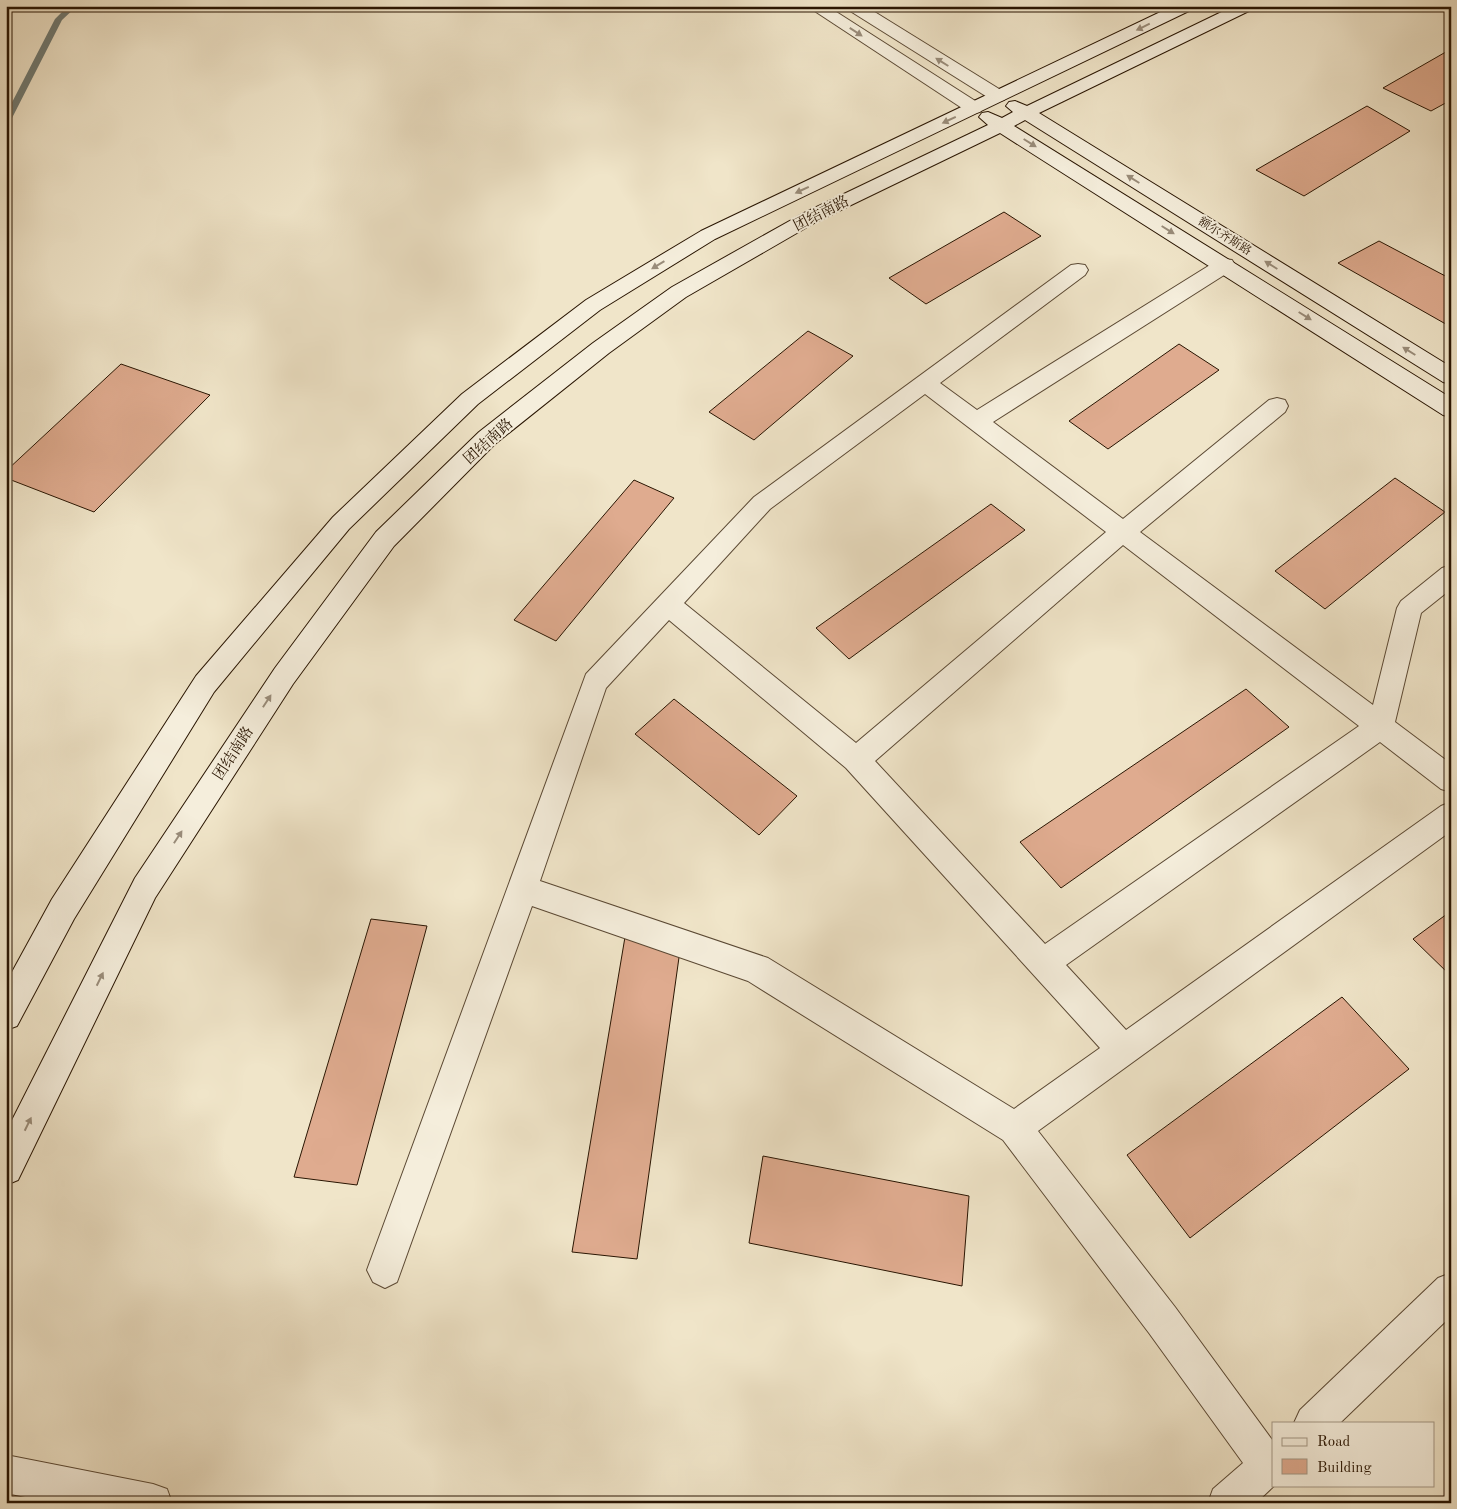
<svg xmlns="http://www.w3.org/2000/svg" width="1457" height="1509" viewBox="0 0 1457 1509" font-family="'Old Standard TT','Noto Serif SC',serif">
  <rect width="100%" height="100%" fill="#f0e5c9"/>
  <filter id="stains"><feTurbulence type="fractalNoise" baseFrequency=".004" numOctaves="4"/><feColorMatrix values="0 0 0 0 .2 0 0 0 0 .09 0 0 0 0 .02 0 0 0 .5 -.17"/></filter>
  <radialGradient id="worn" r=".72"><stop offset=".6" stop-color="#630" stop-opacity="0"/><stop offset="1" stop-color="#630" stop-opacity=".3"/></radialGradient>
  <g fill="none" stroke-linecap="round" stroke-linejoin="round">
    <polygon fill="#6f7a73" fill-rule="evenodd" points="68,6 77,6 62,20 10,122 6,124 6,114 55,19"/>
  </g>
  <g fill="#dfab8f" stroke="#291502">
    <polygon points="1451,49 1451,100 1431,111 1383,88"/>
    <polygon points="1367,106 1410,131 1304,196 1256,170"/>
    <polygon points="1004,212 1041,236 926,304 889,278"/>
    <polygon points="1379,241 1451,279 1451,327 1338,263"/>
    <polygon points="808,331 853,356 754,440 709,412"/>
    <polygon points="1179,344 1219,370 1108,449 1069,421"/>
    <polygon points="121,364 210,395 94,512 6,478 6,471"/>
    <polygon points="1395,478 1445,512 1325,609 1275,571"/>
    <polygon points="634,480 674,498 556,641 514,620"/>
    <polygon points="991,504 1025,530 849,659 816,628"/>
    <polygon points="1246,689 1289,727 1061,888 1020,842"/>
    <polygon points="674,699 797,796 759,835 635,734"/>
    <polygon points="1451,911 1451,976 1413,939"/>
    <polygon points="371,919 427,926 357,1185 294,1177"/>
    <polygon points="625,937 681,943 637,1259 572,1252"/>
    <polygon points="1342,997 1409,1069 1190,1238 1127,1155"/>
    <polygon points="763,1156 969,1196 962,1286 749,1243"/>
  </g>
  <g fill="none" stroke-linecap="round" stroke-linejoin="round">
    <g stroke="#5b4934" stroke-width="2">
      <g id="street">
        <polygon points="807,6 827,6 980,104 983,108 980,112 974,113 968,112"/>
        <polygon points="845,6 865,6 1004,92 1007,96 1004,100 998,101 992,100 847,9"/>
        <path d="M 1225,259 L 1232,260 L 1235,265 L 1232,270 L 993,422 L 1123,519 L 1269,400 L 1277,398 L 1285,400 L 1288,406 L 1285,412 L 1140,532 L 1373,705 L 1397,608 L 1401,601 L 1442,568 L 1451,565 L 1451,589 L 1421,613 L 1395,722 L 1451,764 L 1451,792 L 1441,789 L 1380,742 L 1066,965 L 1126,1030 L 1441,806 L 1451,802 L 1451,831 L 1038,1131 L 1175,1307 L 1273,1441 L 1273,1485 L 1275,1485 L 1256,1503 L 1208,1503 L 1213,1489 L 1243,1463 L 1149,1333 L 1003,1140 L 748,981 L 532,906 L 397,1282 L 385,1288 L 373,1282 L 367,1270 L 586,674 L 754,497 L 1071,265 L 1078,264 L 1085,265 L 1088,270 L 1085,275 L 940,383 L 977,410 L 1218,260 ZM 925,394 L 1106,532 L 856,743 L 684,603 L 770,509 ZM 1123,545 L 1359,726 L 1045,944 L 875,761 ZM 669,620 L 846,768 L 1100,1048 L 1014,1109 L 768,958 L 540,881 L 606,688 Z"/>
        <polygon points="1451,1273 1451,1316 1340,1423 1294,1423 1300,1410 1438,1278"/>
        <polygon points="6,1455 153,1484 167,1489 172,1503 54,1503 6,1493"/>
      </g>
    </g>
    <g stroke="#291502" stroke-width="2">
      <g id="secondary">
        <polygon points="1173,6 1195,6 1193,9 715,239 600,310 478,404 349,529 214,692 74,919 17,1026 6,1030 6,983 52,899 196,676 333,517 462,394 586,300 701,231"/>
        <polygon points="1234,6 1255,6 1253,9 1039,113 1451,367 1451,384 1443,382 1025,120 1014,126 1451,398 1451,417 1443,415 1000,133 816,222 686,297 609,353 495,444 394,546 293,684 155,898 18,1180 6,1185 6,1132 135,878 275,668 376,532 479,432 593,343 672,287 802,214 988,125 979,117 982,113 988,112 1002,118 1013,112 1006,106 1009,102 1015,101 1027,106"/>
      </g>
    </g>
    <use href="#street" fill="#f5eedc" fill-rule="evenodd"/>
    <use href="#secondary" fill="#f5eedc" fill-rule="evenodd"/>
  </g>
  <defs><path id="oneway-solid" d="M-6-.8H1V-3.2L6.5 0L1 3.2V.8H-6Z" transform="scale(1.25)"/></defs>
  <g fill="#998c7a">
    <use href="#oneway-solid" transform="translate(1143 27) rotate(154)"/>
    <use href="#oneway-solid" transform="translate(856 32) rotate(33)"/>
    <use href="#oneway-solid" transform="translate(942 62) rotate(-148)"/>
    <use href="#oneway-solid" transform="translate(949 120) rotate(155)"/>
    <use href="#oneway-solid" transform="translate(1030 143) rotate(32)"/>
    <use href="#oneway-solid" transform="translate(1133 179) rotate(-148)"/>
    <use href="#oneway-solid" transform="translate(802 190) rotate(155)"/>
    <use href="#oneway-solid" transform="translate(1168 230) rotate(32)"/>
    <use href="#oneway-solid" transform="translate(658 265) rotate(149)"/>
    <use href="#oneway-solid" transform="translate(1271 265) rotate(-148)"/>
    <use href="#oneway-solid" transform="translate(1305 316) rotate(32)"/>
    <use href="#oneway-solid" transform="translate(1409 351) rotate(-148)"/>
    <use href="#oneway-solid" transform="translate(267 701) rotate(-57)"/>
    <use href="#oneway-solid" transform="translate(178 837) rotate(-57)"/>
    <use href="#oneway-solid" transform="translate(100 979) rotate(-64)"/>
    <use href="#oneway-solid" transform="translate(28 1124) rotate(-64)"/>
  </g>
  <g text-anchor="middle" stroke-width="4" stroke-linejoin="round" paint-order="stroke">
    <g font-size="12" fill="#291502" stroke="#f5eedc">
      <text transform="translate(1225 236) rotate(32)" y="4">额尔齐斯路</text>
    </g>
    <g font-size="15" fill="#291502" stroke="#f5eedc">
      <text transform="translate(821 213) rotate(-27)" y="5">团结南路</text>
      <text transform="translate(488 441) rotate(-42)" y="5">团结南路</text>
      <text transform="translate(233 753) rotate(-57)" y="5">团结南路</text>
    </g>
  </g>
  <rect width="1457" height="1509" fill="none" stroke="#f0e5c9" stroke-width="25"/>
  <rect x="8" y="8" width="1442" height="1494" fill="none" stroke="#291502" stroke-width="2.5"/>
  <rect x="12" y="12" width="1432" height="1484" fill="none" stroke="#291502"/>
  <rect x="1272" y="1422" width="162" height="65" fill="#f5eedc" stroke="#a39785"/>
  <rect x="1282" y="1438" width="25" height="8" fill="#f5eedc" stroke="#a39785"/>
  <text x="1317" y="1446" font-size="15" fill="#291502">Road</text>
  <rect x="1282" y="1459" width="25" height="15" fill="#dfab8f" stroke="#a39785"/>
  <text x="1317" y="1472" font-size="15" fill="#291502">Building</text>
  <rect width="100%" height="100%" filter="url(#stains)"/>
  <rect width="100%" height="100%" fill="url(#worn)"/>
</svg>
